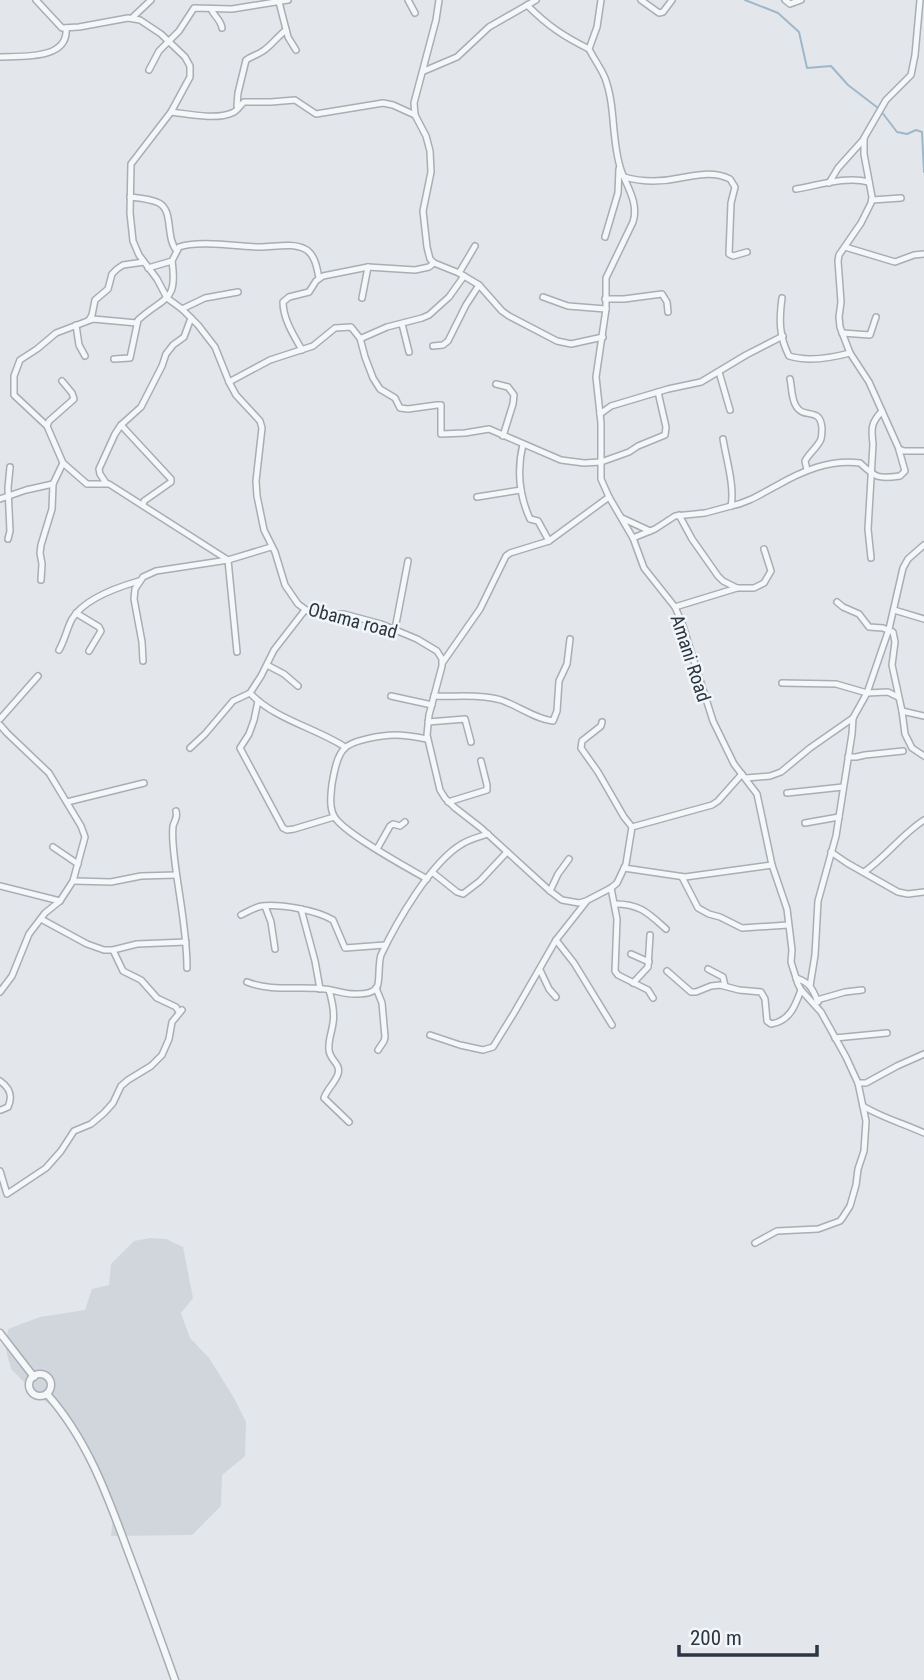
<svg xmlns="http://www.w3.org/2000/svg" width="924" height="1680" viewBox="0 0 924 1680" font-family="'Roboto Condensed',sans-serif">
  <rect width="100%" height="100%" fill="#e3e7eb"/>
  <polygon fill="#d1d6dd" points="150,1238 166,1239 183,1247 193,1298 181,1313 190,1338 209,1358 234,1398 246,1422 245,1456 222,1475 221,1506 192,1535 111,1536 114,1506 93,1474 69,1424 62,1413 38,1396 11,1369 6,1350 8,1329 40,1317 85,1310 92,1289 109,1285 111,1264 134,1241"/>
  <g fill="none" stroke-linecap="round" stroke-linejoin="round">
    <g stroke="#9fb7ca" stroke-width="2">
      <polyline points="745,0 778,13 799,32 807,68 831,66 848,85 878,108"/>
      <polyline points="881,111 897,132 907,134 916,130 922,132 924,172"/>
    </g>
    <g stroke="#a8aeb5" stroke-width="8">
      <g id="minor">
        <polyline points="36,0 62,28 79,27 128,18 140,20 161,34 185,57 190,66 190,77 171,112 131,164 130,213 133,241 139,255 157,279 167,298 182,309 198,325 215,347 229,382 236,395 260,421 262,428 256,481 257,496 264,530 275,552 285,585 298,604 309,612 327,615 344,614 381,624 417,639 437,651 442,659 442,666 429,715 427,735 440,790 445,798 454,807 481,828 550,891 562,900 579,903 586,901 611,888 617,883 626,864 632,827 712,805 718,801 742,774"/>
        <polyline points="408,0 415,13"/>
        <polyline points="439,0 436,20 414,103 415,115 426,136 430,151 431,172 423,211 427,247 430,259 434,263 459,273 479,285 502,311 509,316 557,341 571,344 603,337"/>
        <path d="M 601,0 L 597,27 L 589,49 C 594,59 601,68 605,78 C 616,107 611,140 621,170 C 627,187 639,203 633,222 L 606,278 L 606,309 L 596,377 L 601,423 L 601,479 L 609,497 L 633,538 L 644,568 L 675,607 L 682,623 L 713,721 L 734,764 L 757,794 L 772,865 L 787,909 L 792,950 L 791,962 L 798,984 L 801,990 L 821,1012 L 846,1057 L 858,1083 L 866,1121 L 864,1151 L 858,1169 L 856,1185 L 850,1206 L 843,1217 L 840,1221 L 818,1229 L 777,1231 L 755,1243"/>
        <polyline points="641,0 659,13 663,12 672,0"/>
        <polyline points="785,0 790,4 801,0"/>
        <polyline points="920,0 915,55 911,75 886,100 864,138 864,154 872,197 871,203 861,223 839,255 838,261 841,302 839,317 840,327 850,353 869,382 899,449 904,451 924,451"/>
        <polyline points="279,2 288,37 296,50"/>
        <path d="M 527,5 C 548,26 563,36 589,49"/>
        <path d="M 211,9 C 214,16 221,20 222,28"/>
        <polyline points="132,18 151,0"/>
        <path d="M 0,57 C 22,56 69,60 66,28"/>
        <polyline points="149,70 159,51 179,31 194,8 232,9 288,0"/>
        <polyline points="424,71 457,57 489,27 536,0"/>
        <path d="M 237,106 L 238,93 L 246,60 C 252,56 257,55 263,51 C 271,46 278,36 286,30"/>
        <path d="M 171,112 C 188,114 216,120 232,113 C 238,111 240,105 244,102 L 271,102 L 295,100 L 316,114 L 383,103 L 393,105 L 415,115"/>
        <path d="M 624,177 C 642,182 662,182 680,178 C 698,175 713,171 730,179 L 735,187 L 731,203 L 729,254 L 733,256 L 747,252"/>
        <polyline points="829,183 838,168 864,139"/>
        <path d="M 796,189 C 820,185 845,176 869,182"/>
        <path d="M 130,197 C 139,198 151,199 159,203 C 174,211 165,238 177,251"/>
        <polyline points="872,200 901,198"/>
        <polyline points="605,237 618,193 619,169"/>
        <polyline points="845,247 895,262 914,255 924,254"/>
        <path d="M 148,268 L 172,261 L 179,247 C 197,240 236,246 256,247 C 271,248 291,242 305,249 C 315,254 317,268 319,278"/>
        <polyline points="459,273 475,246"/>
        <polyline points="543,297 568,306 606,309"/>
        <polyline points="362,298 368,267"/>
        <path d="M 782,298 C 779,320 779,336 789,356 C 808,362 831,358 850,353"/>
        <polyline points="605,299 624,299 662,294 667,302 668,312"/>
        <polyline points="182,309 205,298 238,292"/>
        <polyline points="89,320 92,315 95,300 108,289 112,274 117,269 123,265 144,262"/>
        <polyline points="402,324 409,352"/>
        <polyline points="76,325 79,345 85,356"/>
        <polyline points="842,333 870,335 876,317"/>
        <polyline points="360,338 365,357 373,378 380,389 395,398 400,408 408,409 437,405 441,405 441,434 465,433 489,429 561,460 584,463 601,462 629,452 638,446 665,435 666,427 658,392"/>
        <polyline points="433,346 443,345 448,341 466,305 479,285"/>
        <path d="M 302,350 C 294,336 283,319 283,302 L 289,297 L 309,292 L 316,281 L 323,276 L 368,267 L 415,270 L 429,267 L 434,263"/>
        <path d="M 114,359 L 130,358 L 138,320 C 164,296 178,303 172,261"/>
        <polyline points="719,372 730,410"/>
        <path d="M 790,379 C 792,387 791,398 796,406 C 804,420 820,406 822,428 C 822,431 822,435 821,439 C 818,447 809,453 805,461 L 807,470"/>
        <polyline points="62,381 72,393 74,399 49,421 47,426 63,463 87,484 109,484 228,560 237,652"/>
        <polyline points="229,382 270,360 313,346 335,328 351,327 359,337 362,338 387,327 422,318 429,315 449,297 464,276"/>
        <polyline points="496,384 508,387 514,395 513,404 503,436"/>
        <polyline points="600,414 611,406 668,389 701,382 746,355 783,336"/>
        <polyline points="121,425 171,479 171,482 144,501 143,505"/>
        <polyline points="47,426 14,395 14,376 20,360 37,349 56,333 93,319 137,323"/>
        <path d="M 523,444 C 517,469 519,495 530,519 L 538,521 L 549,541"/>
        <polyline points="106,483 100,474 99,469 115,434 121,425 141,407 162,366 166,354 173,345 184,337 191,318"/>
        <polyline points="477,497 521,490"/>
        <polyline points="0,499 26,490 53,484"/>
        <path d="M 731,506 C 747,503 761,494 776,486 C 802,471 830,459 860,463 C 876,478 878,479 900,476 L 905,471 L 899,450"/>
        <polyline points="679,515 692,539 718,576 723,581 737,588"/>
        <polyline points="622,518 650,531"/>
        <path d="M 633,538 L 655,529 L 675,516 L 705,513 L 731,506 C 735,487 726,458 723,439"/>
        <polyline points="8,539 10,531 8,488 10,467"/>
        <path d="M 871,558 L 868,529 L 873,444 C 871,428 871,423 882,411"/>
        <polyline points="41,580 42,564 40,553 41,545 52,509 53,484 63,463"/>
        <polyline points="837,602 843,607 859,614 869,627 883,628 893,632 895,642 892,665 902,711 905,734 912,748 924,756"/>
        <polyline points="675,607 737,588 754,588 764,583 771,571 764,549"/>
        <polyline points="894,610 924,619"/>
        <polyline points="76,613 99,627 101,631 89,651"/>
        <polyline points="395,629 408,561"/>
        <path d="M 59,650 C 65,640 67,628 72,619 C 84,599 118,587 139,581"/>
        <polyline points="143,661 142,642 134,599 135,589 143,577 156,571 228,560 271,547"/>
        <polyline points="443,662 480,609 506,556 510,553 549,541 609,497"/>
        <polyline points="267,665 284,674 298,686"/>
        <polyline points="782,683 836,684 867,693 888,692 898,697"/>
        <path d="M 250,693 C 274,719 316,728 345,747"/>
        <polyline points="391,696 432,705"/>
        <path d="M 434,696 C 456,697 480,694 501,700 C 519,706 535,719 553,721 L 557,711 L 559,681 L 567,664 L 570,639"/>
        <polyline points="258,701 254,720 249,734 240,748 283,828 287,830 294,829 334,817"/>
        <polyline points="902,711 924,716"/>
        <polyline points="0,719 38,676"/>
        <polyline points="428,722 465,719 471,742"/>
        <polyline points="602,722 601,726 582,741 581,748 598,772 624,817 632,827"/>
        <polyline points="0,725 7,733 49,773 81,826 85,837 73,881 60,901 45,913 29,934 12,976 0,992"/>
        <path d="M 427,739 C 417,737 406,735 395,735 C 383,735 351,740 344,749 C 336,757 334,774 332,784 C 331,794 329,807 334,816 C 343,833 408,868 427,879"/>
        <polyline points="190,748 205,734 233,701 250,693 261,676 274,650 305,610"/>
        <polyline points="848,757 856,757 865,755 903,751"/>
        <polyline points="746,778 770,776 781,772 810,748 853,718"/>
        <polyline points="787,793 843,787"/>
        <polyline points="67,802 144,783"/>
        <polyline points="448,802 487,790 487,785 481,761"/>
        <path d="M 176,811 C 178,818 175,819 173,826 C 172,835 173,845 174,854 C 178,892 187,929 187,968"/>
        <polyline points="805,823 839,817"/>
        <polyline points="53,847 78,864"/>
        <polyline points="377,849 390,826 393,824 400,826 405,822"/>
        <polyline points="831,852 847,863 898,892 908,894 924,892"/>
        <polyline points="624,868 685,877 772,865"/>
        <polyline points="432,872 457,892 463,894 480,881 507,852"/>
        <path d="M 864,872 C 886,857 902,834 924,820"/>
        <polyline points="682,877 698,908 709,914 720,917 742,928 788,925"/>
        <polyline points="73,881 111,882 141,876 176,875"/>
        <polyline points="0,886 60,901"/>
        <polyline points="611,888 617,919 615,971 618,975 648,990 653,998"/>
        <polyline points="550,891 558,874 569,859"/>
        <path d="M 615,904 C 640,904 648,913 666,929"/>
        <polyline points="265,906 271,922 275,949"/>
        <polyline points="301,909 315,961 320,989"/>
        <path d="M 241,915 C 247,912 255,907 262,906 C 281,904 316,910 333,920 L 345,948 L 385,945"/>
        <polyline points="41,919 87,944 104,950 113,950 137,944 186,942"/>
        <polyline points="556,940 574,963 612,1025"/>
        <polyline points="113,950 123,971 141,980 157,998 176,1007 179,1012"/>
        <polyline points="631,954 649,962"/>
        <polyline points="708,969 723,977 725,986"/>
        <polyline points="540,970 549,989 556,997"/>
        <path d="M 667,971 L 691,992 L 696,992 L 711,986 L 720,985 L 739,990 L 761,992 L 765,999 L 767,1021 L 771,1024 C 790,1021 795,1006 801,990"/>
        <path d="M 796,978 C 810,982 813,990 818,1002"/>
        <path d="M 247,982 C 272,992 299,986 324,989 C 335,990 346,995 357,994 C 363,994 374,993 377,987 C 380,983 378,963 381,955 C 396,923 431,862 462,844 C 470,839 479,837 488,834"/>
        <polyline points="633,983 648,967 650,935"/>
        <polyline points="810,986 815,955 818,901 836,836 852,734 853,718 867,693 889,629 903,568 908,559 924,545"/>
        <polyline points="376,988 382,1003 385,1037 384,1041 378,1050"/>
        <path d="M 329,990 C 332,1000 335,1012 333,1023 C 332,1032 328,1040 329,1050 C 330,1061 341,1063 338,1074 C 335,1083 327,1089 324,1098 L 349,1122"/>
        <polyline points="817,1000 845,992 862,990"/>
        <polyline points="430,1035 460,1045 483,1050 493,1047 514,1013 556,940 586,902"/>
        <polyline points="835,1038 887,1033"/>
        <path d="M 0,1081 C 10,1088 13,1096 8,1107 L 1,1110"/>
        <polyline points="858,1083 866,1083 897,1066 924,1054"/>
        <path d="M 863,1106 C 880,1117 905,1124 924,1133"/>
        <polyline points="0,1171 7,1194 46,1168 61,1151 74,1131 91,1124 104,1113 113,1103 121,1086 128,1080 151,1066 162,1055 169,1039 172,1022 182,1010"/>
      </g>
    </g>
    <g stroke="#a8aeb5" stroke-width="9">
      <g id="tertiary">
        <polyline points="0,1333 34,1377"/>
        <circle cx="40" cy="1385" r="11"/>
        <path d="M 47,1394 C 88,1440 108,1497 129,1554 C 145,1596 160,1638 175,1680"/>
      </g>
    </g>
    <use href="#minor" stroke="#f6f7f9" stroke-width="5"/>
    <use href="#tertiary" stroke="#f6f7f9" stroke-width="6"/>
  </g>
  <g text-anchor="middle" stroke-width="5" stroke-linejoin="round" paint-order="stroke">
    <g font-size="19" fill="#2b3643" stroke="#f3f6f8">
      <text transform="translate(353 620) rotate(15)" y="7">Obama road</text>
      <text transform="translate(691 658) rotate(72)" y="7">Amani Road</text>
    </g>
  </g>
  <path d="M679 1645v10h138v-10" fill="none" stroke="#2b3643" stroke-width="3.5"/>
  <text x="690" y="1645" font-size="21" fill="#2b3643" stroke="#f3f6f8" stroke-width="5" paint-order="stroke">200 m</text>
</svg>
